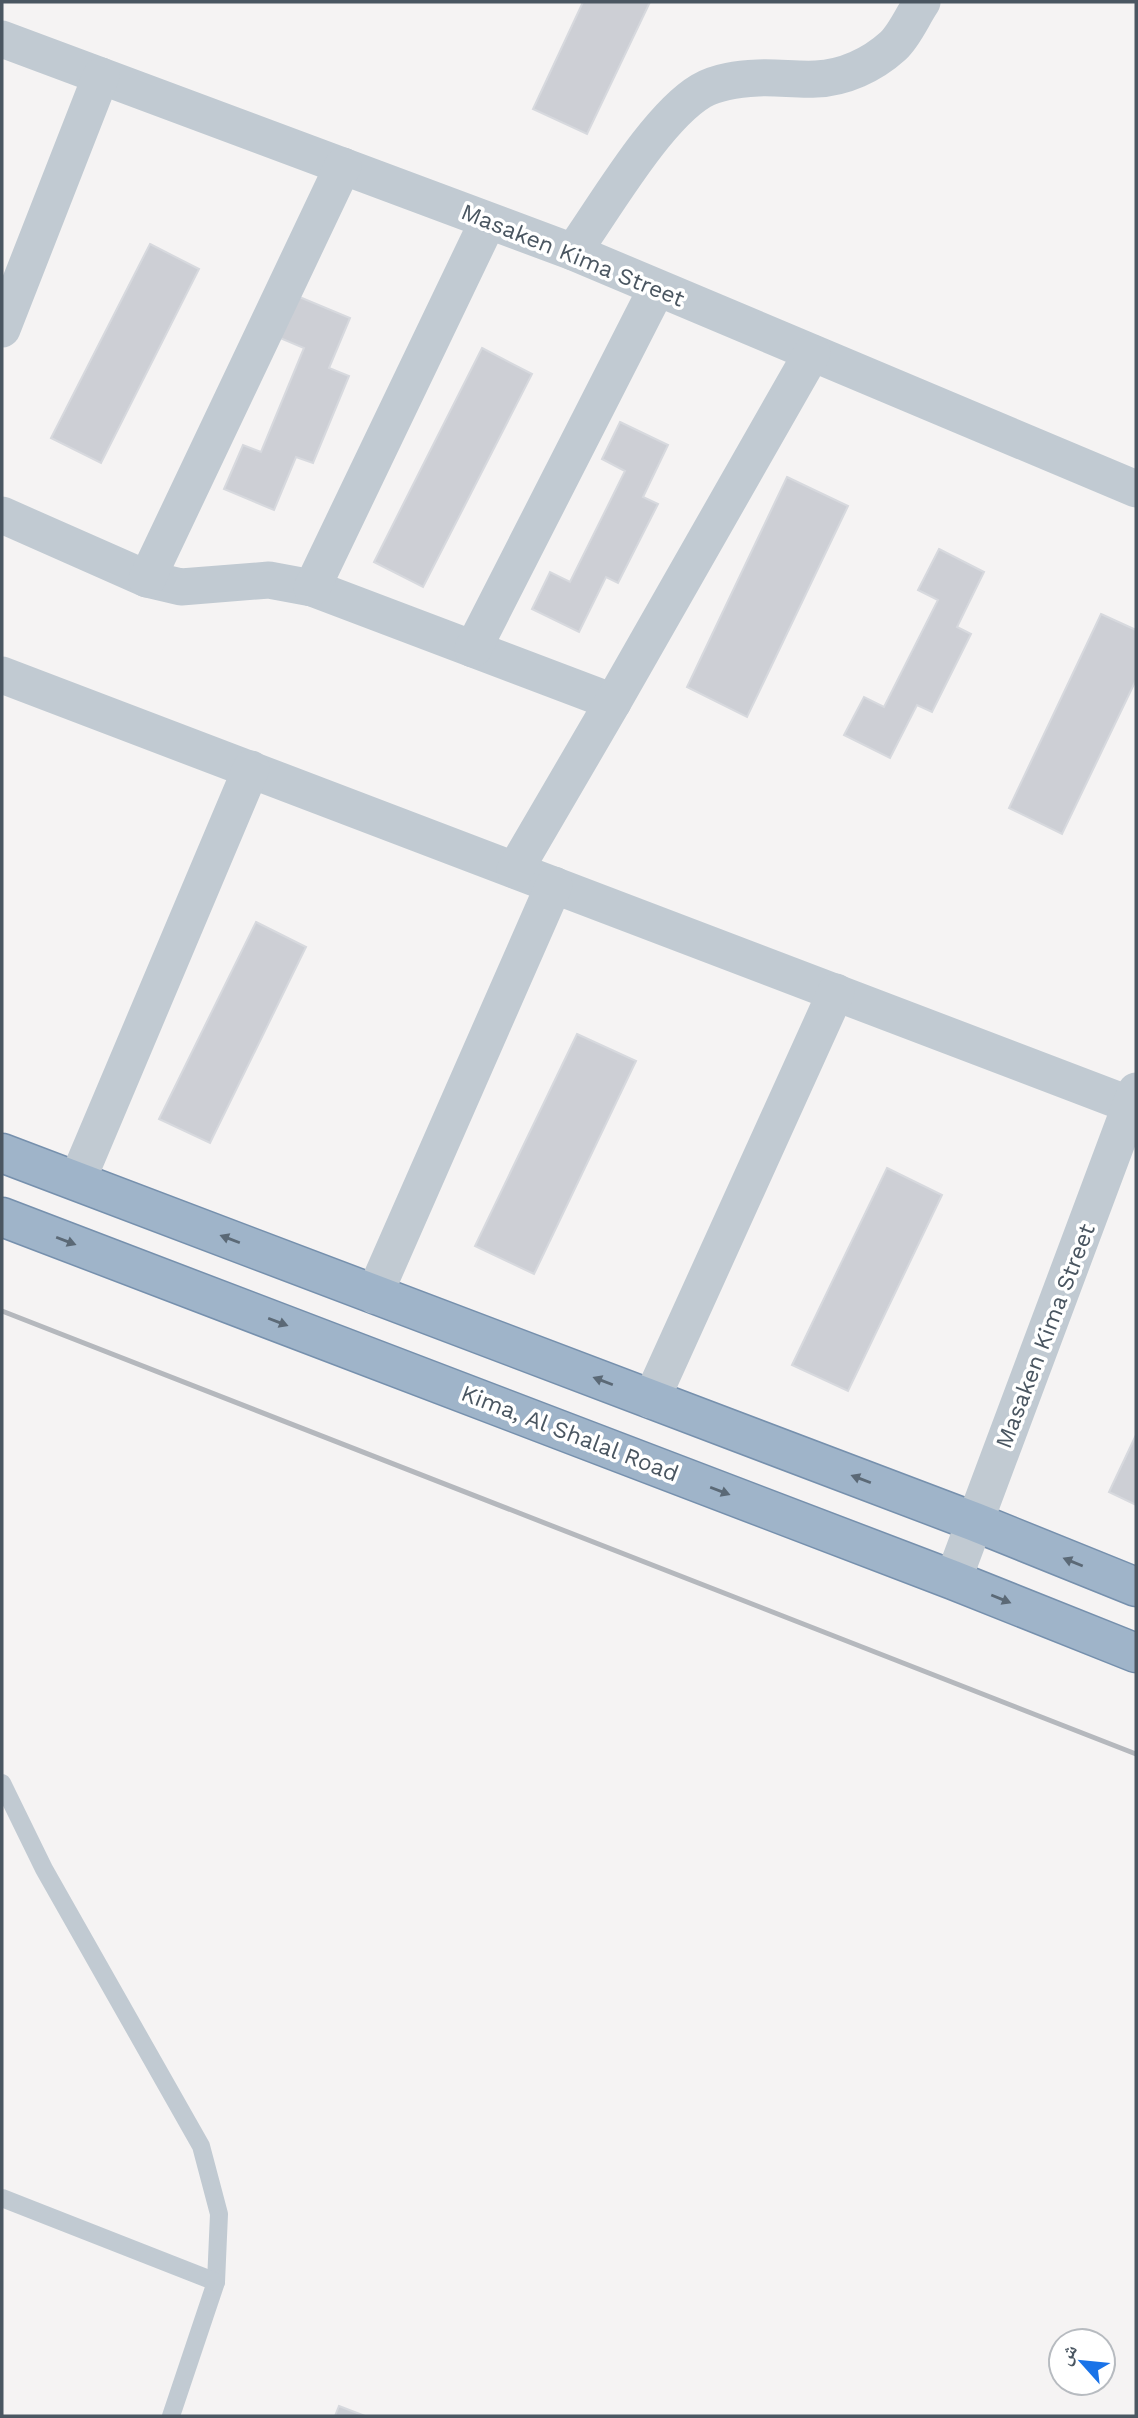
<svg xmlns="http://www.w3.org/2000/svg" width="1138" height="2418" viewBox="0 0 1138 2418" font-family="'Work Sans','Noto Naskh Arabic',sans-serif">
  <rect width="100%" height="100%" fill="#f5f3f3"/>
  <g fill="#cdcfd5" stroke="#d7d9de" stroke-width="2">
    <polygon points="583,2 650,2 587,134 533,109"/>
    <polygon points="150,244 199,269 101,463 51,438"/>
    <polygon points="297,296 350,318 329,368 349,376 313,463 296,457 274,510 224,489 243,445 261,452 304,348 280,338"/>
    <polygon points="482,348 532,374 423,587 374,562"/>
    <polygon points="620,422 668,445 643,497 658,504 618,583 606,577 579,632 532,609 550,572 570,582 625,471 602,459"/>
    <polygon points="787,477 848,506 747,717 687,687"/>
    <polygon points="939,549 984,572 957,627 971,634 932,712 917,705 890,758 844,735 864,697 884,707 938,600 918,590"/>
    <polygon points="1101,614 1136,630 1136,680 1062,834 1009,808"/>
    <polygon points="256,922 306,947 210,1143 159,1119"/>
    <polygon points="577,1034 636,1061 534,1274 475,1246"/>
    <polygon points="887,1168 942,1195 848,1391 792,1365"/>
    <polygon points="1136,1435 1136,1505 1109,1492"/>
    <polygon points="339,2406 365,2416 335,2416"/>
  </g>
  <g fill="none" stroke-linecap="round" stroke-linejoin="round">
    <g stroke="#7690ad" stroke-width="41">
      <g id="trunk">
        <polyline points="2,1153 975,1522 1136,1587"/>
        <polyline points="2,1217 953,1580 1136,1653"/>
      </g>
    </g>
    <g stroke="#c1cad2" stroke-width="18">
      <polyline points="2,1783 44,1869 201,2146 219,2214 216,2282 171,2416"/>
      <polyline points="2,2198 216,2282"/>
    </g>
    <g stroke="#c1cad2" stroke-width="37">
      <polyline points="2,39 573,252 1136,489"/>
      <path d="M 573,252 C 605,207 656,118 701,91 C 718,81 739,79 758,78 C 777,77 797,80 816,79 C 844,78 872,65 893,46 C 905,35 913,15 922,2"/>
      <polyline points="2,329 101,76"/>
      <polyline points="2,515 147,579 181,587 269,580 312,588 613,702"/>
      <polyline points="147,579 343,166"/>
      <polyline points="312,588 488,221"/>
      <polyline points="473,649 657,288"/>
      <polyline points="2,675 1136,1107"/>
      <polyline points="515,870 613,702 812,353"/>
      <polyline points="77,1181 251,769"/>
      <polyline points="374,1295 554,885"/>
      <polyline points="651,1400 836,992"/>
      <polyline points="953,1580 1136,1091"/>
    </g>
    <use href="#trunk" stroke="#9fb4c9" stroke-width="38"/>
    <polyline stroke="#b5b8bd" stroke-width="5" points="2,1311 1136,1754"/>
  </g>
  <defs><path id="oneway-solid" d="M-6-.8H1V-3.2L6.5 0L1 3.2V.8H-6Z" transform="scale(1.75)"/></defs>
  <g fill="#5b6976">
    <use href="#oneway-solid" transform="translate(230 1239) rotate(-159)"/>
    <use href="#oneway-solid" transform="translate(66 1241) rotate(21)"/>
    <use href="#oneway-solid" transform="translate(278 1322) rotate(21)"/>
    <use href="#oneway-solid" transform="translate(603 1381) rotate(-159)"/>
    <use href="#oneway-solid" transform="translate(861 1479) rotate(-159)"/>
    <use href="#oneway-solid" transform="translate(720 1491) rotate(21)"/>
    <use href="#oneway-solid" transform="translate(1073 1562) rotate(-158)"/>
    <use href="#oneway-solid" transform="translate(1001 1599) rotate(22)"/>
  </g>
  <g text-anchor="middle" stroke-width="7" stroke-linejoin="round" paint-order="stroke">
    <g font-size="23" fill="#4a5661" stroke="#fff">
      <text transform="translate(573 255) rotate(22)" y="8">Masaken Kima Street</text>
      <text transform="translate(1045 1336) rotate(-69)" y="8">Masaken Kima Street</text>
      <text transform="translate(570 1433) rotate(21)" y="8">Kima, Al Shalal Road</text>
    </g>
  </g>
  <rect width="1138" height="2418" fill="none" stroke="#4a5661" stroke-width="7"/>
  <g transform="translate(1082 2362) rotate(297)"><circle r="33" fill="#ffffff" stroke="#b7bbc0" stroke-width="2"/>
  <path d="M0-5L12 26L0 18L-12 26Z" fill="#1a73e8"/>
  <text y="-10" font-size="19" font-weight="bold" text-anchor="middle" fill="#4a5661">ش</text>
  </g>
</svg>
